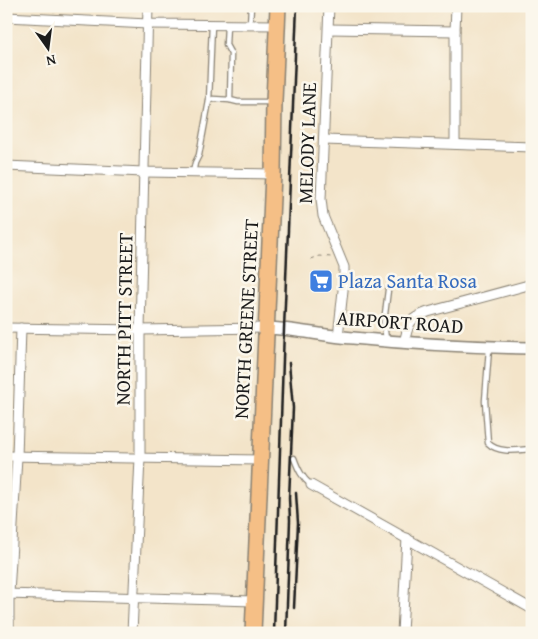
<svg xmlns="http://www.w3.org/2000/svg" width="538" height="639" viewBox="0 0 538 639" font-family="'Gentium Book Plus',serif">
  <rect width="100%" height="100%" fill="#fbf7ec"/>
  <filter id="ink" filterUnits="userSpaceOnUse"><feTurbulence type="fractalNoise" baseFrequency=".02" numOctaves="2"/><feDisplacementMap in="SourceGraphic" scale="10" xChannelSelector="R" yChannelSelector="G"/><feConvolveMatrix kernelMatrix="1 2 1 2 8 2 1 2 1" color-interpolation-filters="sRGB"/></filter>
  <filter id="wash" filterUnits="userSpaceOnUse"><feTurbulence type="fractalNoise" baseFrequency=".0096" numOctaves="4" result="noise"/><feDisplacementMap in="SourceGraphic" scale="20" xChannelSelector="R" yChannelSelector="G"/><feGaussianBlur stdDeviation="1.12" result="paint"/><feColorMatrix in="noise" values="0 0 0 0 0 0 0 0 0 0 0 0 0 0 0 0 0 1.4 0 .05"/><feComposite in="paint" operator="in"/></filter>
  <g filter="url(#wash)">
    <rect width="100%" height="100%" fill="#f3e4c9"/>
  </g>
  <g filter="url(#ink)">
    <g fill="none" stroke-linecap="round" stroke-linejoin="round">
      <g stroke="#888072" stroke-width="7">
        <g id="service">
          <polyline points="227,25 226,45 231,54 230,100 238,102 272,102"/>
          <polyline points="250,25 251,6"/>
          <polyline points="209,101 212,24"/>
          <polyline points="193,173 195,163 199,155 209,101 213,99 230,100"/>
          <polyline points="386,340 384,322 388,290"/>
          <path d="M 489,349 L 485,401 L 488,443 C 499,454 518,450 532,449"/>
          <path d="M 294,458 C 298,469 302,478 311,485"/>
        </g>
      </g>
      <g stroke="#888072" stroke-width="11">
        <g id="minor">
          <polyline points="329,6 321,199 323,216 344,267 344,281 338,337"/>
          <polyline points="6,17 148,24 278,25"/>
          <polyline points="329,29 455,31"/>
          <polyline points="324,140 532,147"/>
          <polyline points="455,144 455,31 456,6"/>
          <polyline points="6,166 144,172 273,174"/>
          <polyline points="6,328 140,330 266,328"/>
          <path d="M 404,343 C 409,323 408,319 428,312 L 532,284"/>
          <polyline points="6,456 260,460"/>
          <polyline points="311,485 532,609"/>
          <polyline points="6,594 254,601"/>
          <polyline points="9,633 9,594 17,457 21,328"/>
          <polyline points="132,633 140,458 140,330 148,6"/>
          <polyline points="402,633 407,538"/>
        </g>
      </g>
      <g stroke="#888072" stroke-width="14">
        <path id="tertiary" d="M 266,328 C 296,329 324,336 353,338 C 413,344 472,347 532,348"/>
      </g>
      <g stroke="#888072" stroke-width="18">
        <polyline id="primary" points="253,633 273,174 274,102 278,6"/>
      </g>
      <polyline stroke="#888072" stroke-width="1" stroke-dasharray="4 4" stroke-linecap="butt" points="311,259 320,256 331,257"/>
      <use href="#service" stroke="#fff" stroke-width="4.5"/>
      <use href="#minor" stroke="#fff" stroke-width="9"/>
      <use href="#tertiary" stroke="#fff" stroke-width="11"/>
      <use href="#primary" stroke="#f5bf86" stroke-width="15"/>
      <g stroke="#1c1c1c" stroke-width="2.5">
        <polyline points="294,608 298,523 296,493"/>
        <polyline points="274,633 284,329 297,6"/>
        <polyline points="286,633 290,520 289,498 293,408 289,363"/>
      </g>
    </g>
  </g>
  <defs>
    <g id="supermarket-square" transform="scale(1.25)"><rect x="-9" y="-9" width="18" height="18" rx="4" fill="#3f7fe0" stroke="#fbf7ec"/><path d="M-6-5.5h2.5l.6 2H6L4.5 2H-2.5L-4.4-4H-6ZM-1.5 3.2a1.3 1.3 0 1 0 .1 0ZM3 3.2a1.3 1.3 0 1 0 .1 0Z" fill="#fff"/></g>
  </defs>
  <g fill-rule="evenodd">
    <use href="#supermarket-square" x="321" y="281"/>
  </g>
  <g text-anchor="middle" stroke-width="5" stroke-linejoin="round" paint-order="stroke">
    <g font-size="20" fill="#1c1c1c" stroke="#fbf7ec">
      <text transform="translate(307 143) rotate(-88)" y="7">MELODY LANE</text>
      <text transform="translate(124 319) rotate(-89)" y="7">NORTH PITT STREET</text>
      <text transform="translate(246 319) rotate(-87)" y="7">NORTH GREENE STREET</text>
      <text transform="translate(400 322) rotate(4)" y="7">AIRPORT ROAD</text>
    </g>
    <g font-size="20" fill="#366cbe" stroke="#fbf7ec" text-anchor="start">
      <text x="338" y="288">Plaza Santa Rosa</text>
    </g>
  </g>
  <rect width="538" height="639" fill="none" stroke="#fbf7ec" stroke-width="25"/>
  <g transform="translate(48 48) rotate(166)" stroke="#fbf7ec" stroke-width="4" paint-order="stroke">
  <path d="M0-4L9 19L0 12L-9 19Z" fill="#1c1c1c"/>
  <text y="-8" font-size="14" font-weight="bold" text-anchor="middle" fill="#1c1c1c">N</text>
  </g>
</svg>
